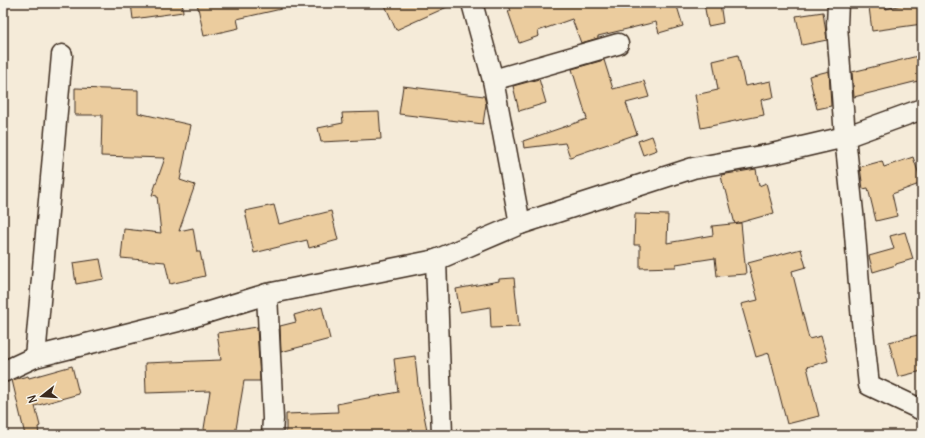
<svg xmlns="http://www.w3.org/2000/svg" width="925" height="438" viewBox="0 0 925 438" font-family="Delius,sans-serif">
  <rect width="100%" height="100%" fill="#f5ebd9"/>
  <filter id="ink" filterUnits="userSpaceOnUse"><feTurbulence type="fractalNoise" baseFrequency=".025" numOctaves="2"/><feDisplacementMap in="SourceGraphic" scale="8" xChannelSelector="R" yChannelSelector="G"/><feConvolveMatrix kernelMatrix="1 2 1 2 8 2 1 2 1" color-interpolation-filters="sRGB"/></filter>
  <g filter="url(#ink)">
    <g fill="#ebcc9e" stroke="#3b2a1e">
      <polygon points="131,3 182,3 183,12 133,19"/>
      <polygon points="197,3 281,3 281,9 237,19 239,28 204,36"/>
      <polygon points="384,3 456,3 396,30"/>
      <polygon points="508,3 676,3 683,26 659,33 656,22 598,36 598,38 581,43 572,19 538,31 539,36 519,43 508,11 511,11"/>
      <polygon points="704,3 720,3 723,23 708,26"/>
      <polygon points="908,3 922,3 922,24 872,31 869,7 886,5 886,9"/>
      <polygon points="823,12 827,40 802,45 796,16"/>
      <polygon points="738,55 745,86 771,81 774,97 761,100 764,115 701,128 695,95 718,90 713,61"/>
      <polygon points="922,55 922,80 854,97 852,72"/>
      <polygon points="604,60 613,89 644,81 649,97 626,103 637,134 570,157 565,143 524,148 523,141 587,119 572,69"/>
      <polygon points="829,71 831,106 817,109 809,76"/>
      <polygon points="539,79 546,103 519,111 513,86"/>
      <polygon points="403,86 484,96 486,104 483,124 399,114"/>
      <polygon points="75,88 138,90 138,113 191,125 180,180 195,185 179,231 193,228 197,252 200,252 205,276 170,284 165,262 121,258 124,229 161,233 157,196 152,195 165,158 101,156 102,115 75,115"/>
      <polygon points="379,112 381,139 321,142 318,128 343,123 342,113"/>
      <polygon points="652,136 657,150 643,155 638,141"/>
      <polygon points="913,157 922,183 892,194 897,216 876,221 868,188 863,189 860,167 882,161 884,167"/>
      <polygon points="756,169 759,186 766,183 774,213 735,224 726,190 724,190 721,175"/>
      <polygon points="274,205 279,224 331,211 338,240 309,248 307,240 254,253 245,211"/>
      <polygon points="635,214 668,215 667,243 713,235 712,226 741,223 746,274 717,276 715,258 676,264 676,267 640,268 640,245 634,245"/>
      <polygon points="905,232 913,259 896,264 896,265 873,272 869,256 894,249 890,236"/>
      <polygon points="801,249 806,267 792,271 809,339 821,336 828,361 807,367 819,416 787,424 769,353 756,357 741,304 758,300 748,263"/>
      <polygon points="100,259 104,279 76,284 73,263"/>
      <polygon points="514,278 519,327 491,328 490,307 460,312 456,289 499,281 499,279"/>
      <polygon points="322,307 330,339 281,352 280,326 296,322 294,315"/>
      <polygon points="257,327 260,381 244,381 235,435 203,435 210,391 146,393 145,363 221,360 217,333"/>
      <polygon points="922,334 922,371 898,377 889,342"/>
      <polygon points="415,356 418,385 427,430 401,435 286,435 286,414 338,412 337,404 398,392 394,359"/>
      <polygon points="72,366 79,394 35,406 40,426 38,427 39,435 25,435 12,380 28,376 29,378"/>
    </g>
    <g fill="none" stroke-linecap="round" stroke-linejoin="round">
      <g stroke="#3b2a1e" stroke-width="23">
        <g id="minor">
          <polyline points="472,3 493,80 520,224"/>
          <polyline points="838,3 837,25 845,137 854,222 862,321 869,385 922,410"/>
          <polyline points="493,80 618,44"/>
          <polyline points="436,260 442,435"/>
          <polyline points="267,294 273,419 272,435"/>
          <polyline points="35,357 62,55"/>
          <polyline points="3,372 35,357 186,319 267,294 436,260 520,224 693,168 772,154 845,137 922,109"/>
        </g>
      </g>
      <use href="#minor" stroke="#f7f3e8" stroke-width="20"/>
    </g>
  </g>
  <rect width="925" height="438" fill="none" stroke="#f7f3e8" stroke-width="16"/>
  <rect x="8" y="8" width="909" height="422" fill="none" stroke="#3b2a1e" stroke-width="1.5" filter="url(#ink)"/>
  <g transform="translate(42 396) rotate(253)" stroke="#f7f3e8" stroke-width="3" paint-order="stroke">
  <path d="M0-3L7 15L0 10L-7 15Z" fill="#3b2a1e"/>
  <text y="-6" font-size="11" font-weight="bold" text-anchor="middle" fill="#3b2a1e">N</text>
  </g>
</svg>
